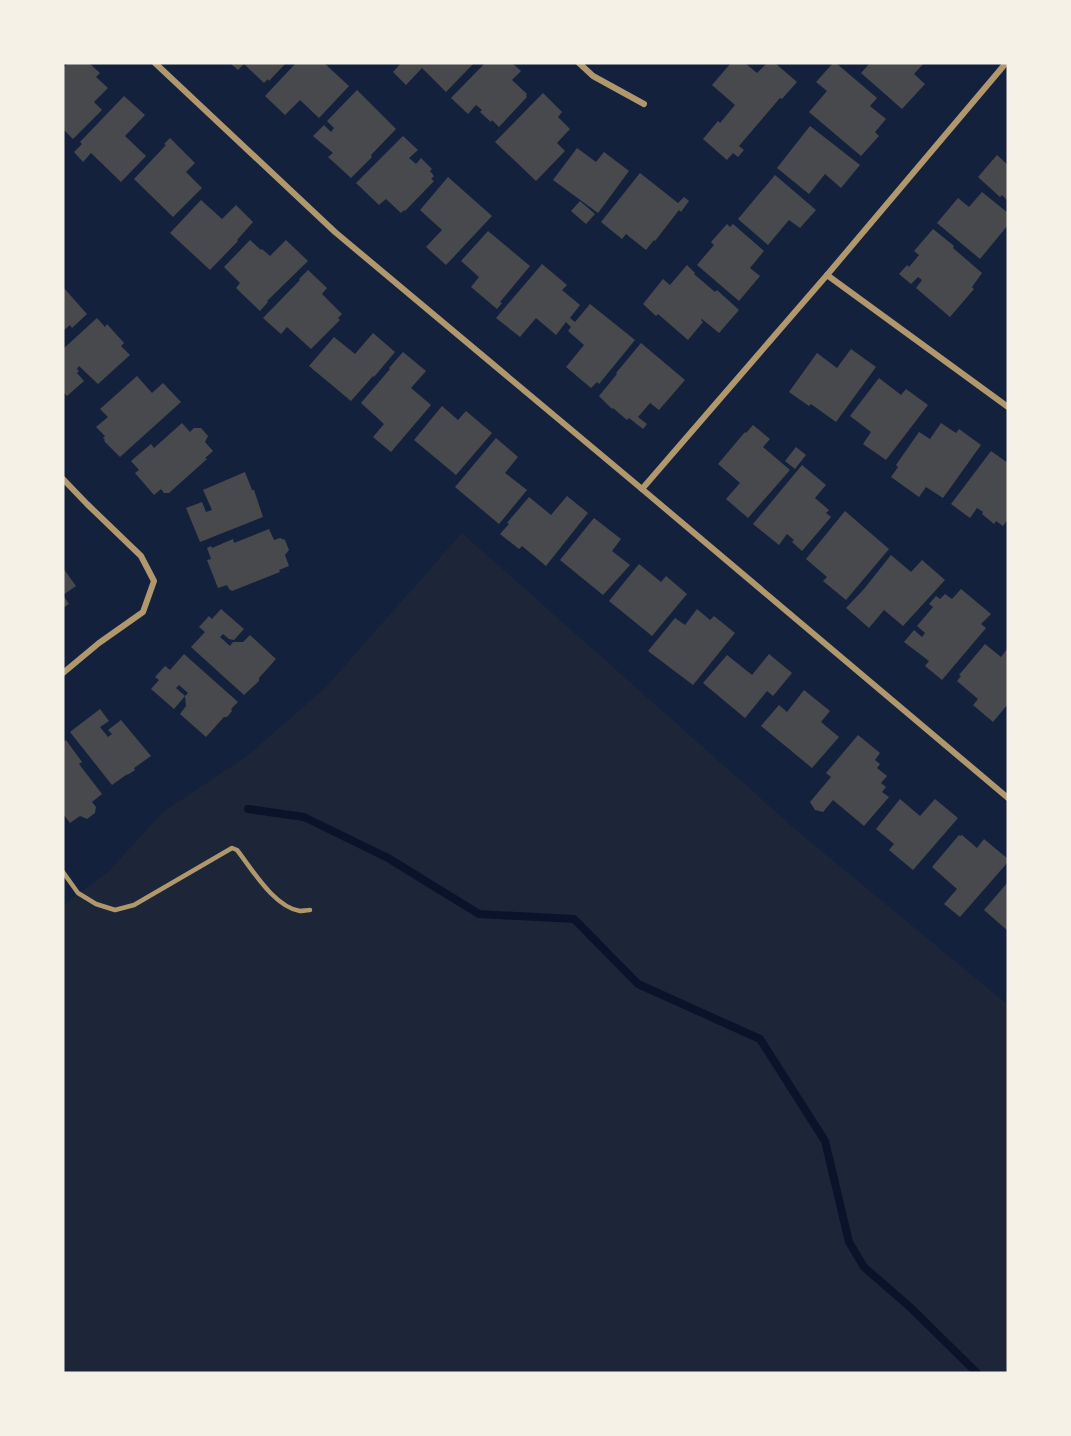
<svg xmlns="http://www.w3.org/2000/svg" width="1071" height="1436" viewBox="0 0 1071 1436" font-family="Raleway,sans-serif">
  <rect width="100%" height="100%" fill="#14213d"/>
  <polygon fill="#1d2539" points="462,533 802,835 1008,1005 1008,1373 63,1373 63,905 108,872 163,812 247,756 327,686"/>
  <g fill="none" stroke-linecap="round" stroke-linejoin="round">
    <polyline stroke="#0b132b" stroke-width="8" points="248,809 304,817 388,858 479,914 574,919 638,984 760,1039 825,1141 849,1242 864,1267 911,1308 977,1373"/>
  </g>
  <g fill="#48494c">
    <polygon points="68,63 89,63 100,73 96,77 108,88 94,102 102,110 73,139 63,129 63,68"/>
    <polygon points="230,63 286,63 269,81 268,79 264,83 244,64 238,70"/>
    <polygon points="296,63 324,63 349,86 319,118 300,100 285,115 265,96"/>
    <polygon points="401,63 474,63 446,92 422,68 406,85 393,72"/>
    <polygon points="485,63 512,63 521,71 512,80 527,94 526,96 527,97 499,127 492,120 491,122 480,112 482,110 476,105 468,114 451,98"/>
    <polygon points="731,63 745,63 757,73 767,63 775,63 797,82 782,99 780,98 739,146 744,150 738,157 733,153 727,160 703,139 718,121 720,123 735,105 712,85"/>
    <polygon points="833,63 836,63 877,98 870,106 886,119 875,132 879,136 861,156 809,112 827,91 816,82"/>
    <polygon points="870,63 924,63 914,74 925,84 902,109 861,73"/>
    <polygon points="357,90 396,129 371,155 372,157 351,178 328,157 333,153 313,136 324,125 331,132 334,128 327,121"/>
    <polygon points="543,93 562,112 558,117 570,129 557,143 565,151 536,181 495,142"/>
    <polygon points="124,96 145,115 125,136 146,156 121,182 91,153 83,162 74,152 82,144 80,142"/>
    <polygon points="810,126 860,165 841,188 825,174 809,194 777,168"/>
    <polygon points="403,136 418,150 409,158 416,164 421,158 432,169 430,171 434,176 431,179 434,181 405,211 404,210 401,213 386,199 379,205 356,183"/>
    <polygon points="170,138 195,163 186,172 202,188 173,217 134,179 166,145 164,144"/>
    <polygon points="577,148 596,162 604,152 629,171 598,213 553,180"/>
    <polygon points="997,155 1008,165 1008,201 1002,195 1000,197 978,177"/>
    <polygon points="640,173 678,203 684,197 689,201 681,212 679,210 655,241 654,240 646,250 626,234 622,239 601,222"/>
    <polygon points="775,175 816,210 800,228 789,220 768,245 738,219"/>
    <polygon points="448,177 492,216 446,265 426,247 442,230 420,210"/>
    <polygon points="982,192 1008,213 1008,225 980,259 937,223 958,198 969,207"/>
    <polygon points="201,200 222,219 236,205 253,222 237,240 238,241 210,270 170,233"/>
    <polygon points="580,201 595,214 586,224 571,211"/>
    <polygon points="727,224 730,227 733,224 764,251 750,268 760,276 739,301 697,265 714,245 711,242"/>
    <polygon points="933,229 954,246 953,248 982,273 972,287 974,289 950,317 916,288 922,280 918,277 911,284 899,274 907,265 909,267 919,255 914,251"/>
    <polygon points="488,231 530,266 500,302 502,303 497,309 471,287 479,277 461,261"/>
    <polygon points="250,240 261,250 262,249 270,256 286,240 308,261 267,301 268,302 260,311 236,288 240,283 224,267"/>
    <polygon points="542,264 567,285 562,290 580,305 570,318 575,322 590,304 635,340 599,384 597,382 591,388 566,367 584,345 568,331 571,327 566,322 556,335 536,318 520,337 496,318"/>
    <polygon points="687,265 695,273 694,274 715,292 717,290 739,310 719,333 702,319 701,320 703,322 688,340 658,314 656,316 643,304 663,279 670,285"/>
    <polygon points="308,270 327,288 322,294 342,314 338,318 340,320 311,349 287,327 281,334 263,318 300,280 299,279"/>
    <polygon points="63,287 87,314 72,328 70,325 63,331"/>
    <polygon points="97,318 105,327 107,324 124,343 121,346 130,355 98,384 79,366 77,369 79,371 77,373 84,381 67,396 63,392 63,349"/>
    <polygon points="373,333 395,352 374,377 373,376 351,401 309,366 334,337 355,354"/>
    <polygon points="641,343 685,380 659,410 650,403 638,417 647,424 643,429 629,418 627,420 613,408 612,409 599,396 617,374 616,373"/>
    <polygon points="851,349 876,367 836,422 811,404 809,406 789,392 817,353 837,368"/>
    <polygon points="403,352 426,371 411,388 431,405 391,452 373,437 384,424 361,403 390,369 389,368"/>
    <polygon points="137,376 152,393 163,383 181,402 120,457 104,441 105,440 103,438 105,436 96,427 108,417 100,409"/>
    <polygon points="879,378 901,395 906,389 928,405 886,460 863,444 871,432 850,416"/>
    <polygon points="442,406 458,420 466,411 492,433 456,475 414,440"/>
    <polygon points="182,423 190,432 194,428 201,428 208,436 205,442 213,451 205,458 207,459 169,493 164,493 161,489 154,495 135,473 139,470 131,461 151,444 154,448"/>
    <polygon points="941,423 956,433 959,429 981,445 943,498 926,487 919,497 891,477 898,467 896,465 919,432 930,439"/>
    <polygon points="753,425 770,439 763,447 790,470 748,518 726,499 740,483 718,464 745,432 746,433"/>
    <polygon points="496,438 518,457 505,473 527,490 499,524 455,487"/>
    <polygon points="796,447 806,455 795,469 785,461"/>
    <polygon points="991,451 1008,463 1008,519 1003,526 996,521 994,524 982,514 983,512 977,508 970,518 951,504"/>
    <polygon points="802,465 826,485 815,498 829,510 826,513 831,517 802,551 792,542 794,540 787,534 779,545 753,524"/>
    <polygon points="245,472 252,490 254,490 263,517 200,542 186,508 202,502 206,512 212,510 203,490"/>
    <polygon points="567,496 588,513 546,566 522,546 519,549 500,534 509,524 507,523 529,497 551,515"/>
    <polygon points="845,511 889,549 846,600 823,581 827,577 806,559"/>
    <polygon points="594,518 621,539 612,551 630,565 603,595 560,560"/>
    <polygon points="269,529 274,540 280,538 285,540 289,550 285,555 289,566 279,570 280,572 232,591 229,589 227,585 218,588 207,560 211,559 207,548 211,546 212,548 233,539 234,543"/>
    <polygon points="891,555 911,572 922,560 945,580 903,626 884,610 869,628 846,608 864,589"/>
    <polygon points="639,564 661,582 666,576 687,594 652,636 609,601"/>
    <polygon points="63,568 76,586 63,595 69,604 63,608"/>
    <polygon points="961,589 991,614 981,624 986,628 942,680 925,666 929,661 904,642 914,630 922,637 925,633 917,626 933,607 929,604 936,596 940,599 945,594 952,599"/>
    <polygon points="221,609 244,629 234,640 229,639 223,634 220,637 230,646 233,642 243,642 250,635 276,659 259,678 259,681 244,695 191,647 205,632 199,627 209,616 212,619"/>
    <polygon points="697,609 710,620 714,616 735,633 693,685 648,651 675,618 685,625"/>
    <polygon points="985,644 1001,657 1008,648 1008,704 993,722 973,705 978,699 957,681 961,676 959,675"/>
    <polygon points="184,654 238,702 231,709 232,711 227,717 224,717 206,737 180,714 186,706 185,696 188,693 179,685 176,688 185,696 174,709 151,689 159,680 155,677 165,666 170,670"/>
    <polygon points="769,654 792,673 773,696 767,691 745,718 703,683 727,655 752,675"/>
    <polygon points="804,690 830,711 821,722 839,737 812,768 761,726 779,705 787,712"/>
    <polygon points="100,709 109,721 100,727 108,737 112,734 108,730 121,720 151,756 134,768 135,770 129,774 126,775 112,785 70,732"/>
    <polygon points="858,735 880,753 875,760 880,764 877,768 887,776 881,783 886,787 882,792 889,797 864,826 833,800 823,812 815,810 810,802 831,777 826,773"/>
    <polygon points="66,740 82,762 79,764 102,794 92,802 96,807 95,813 87,819 80,816 70,823 64,815 63,816 63,742"/>
    <polygon points="900,799 920,816 935,799 958,818 913,870 889,850 894,844 876,829"/>
    <polygon points="959,835 960,836 962,835 977,848 984,839 1008,859 1008,862 960,917 944,904 957,889 932,867"/>
    <polygon points="1008,882 1008,931 984,910"/>
  </g>
  <g fill="none" stroke-linecap="round" stroke-linejoin="round">
    <path stroke="#b1986c" stroke-width="4.5" d="M 63,872 L 78,893 L 96,904 L 115,910 L 134,905 L 232,848 L 237,850 C 252,869 274,907 300,911 C 302,911 308,910 310,910"/>
    <g stroke="#b1986c" stroke-width="6">
      <polyline points="155,63 335,232 642,489 1008,798"/>
      <polyline points="579,63 593,76 644,104"/>
      <polyline points="827,275 1008,407"/>
      <polyline points="63,479 87,504 141,556 154,581 143,612 99,643 63,673"/>
      <polyline points="642,489 827,275 1006,63"/>
    </g>
  </g>
  <rect width="1071" height="1436" fill="none" stroke="#f6f1e7" stroke-width="129"/>
</svg>
